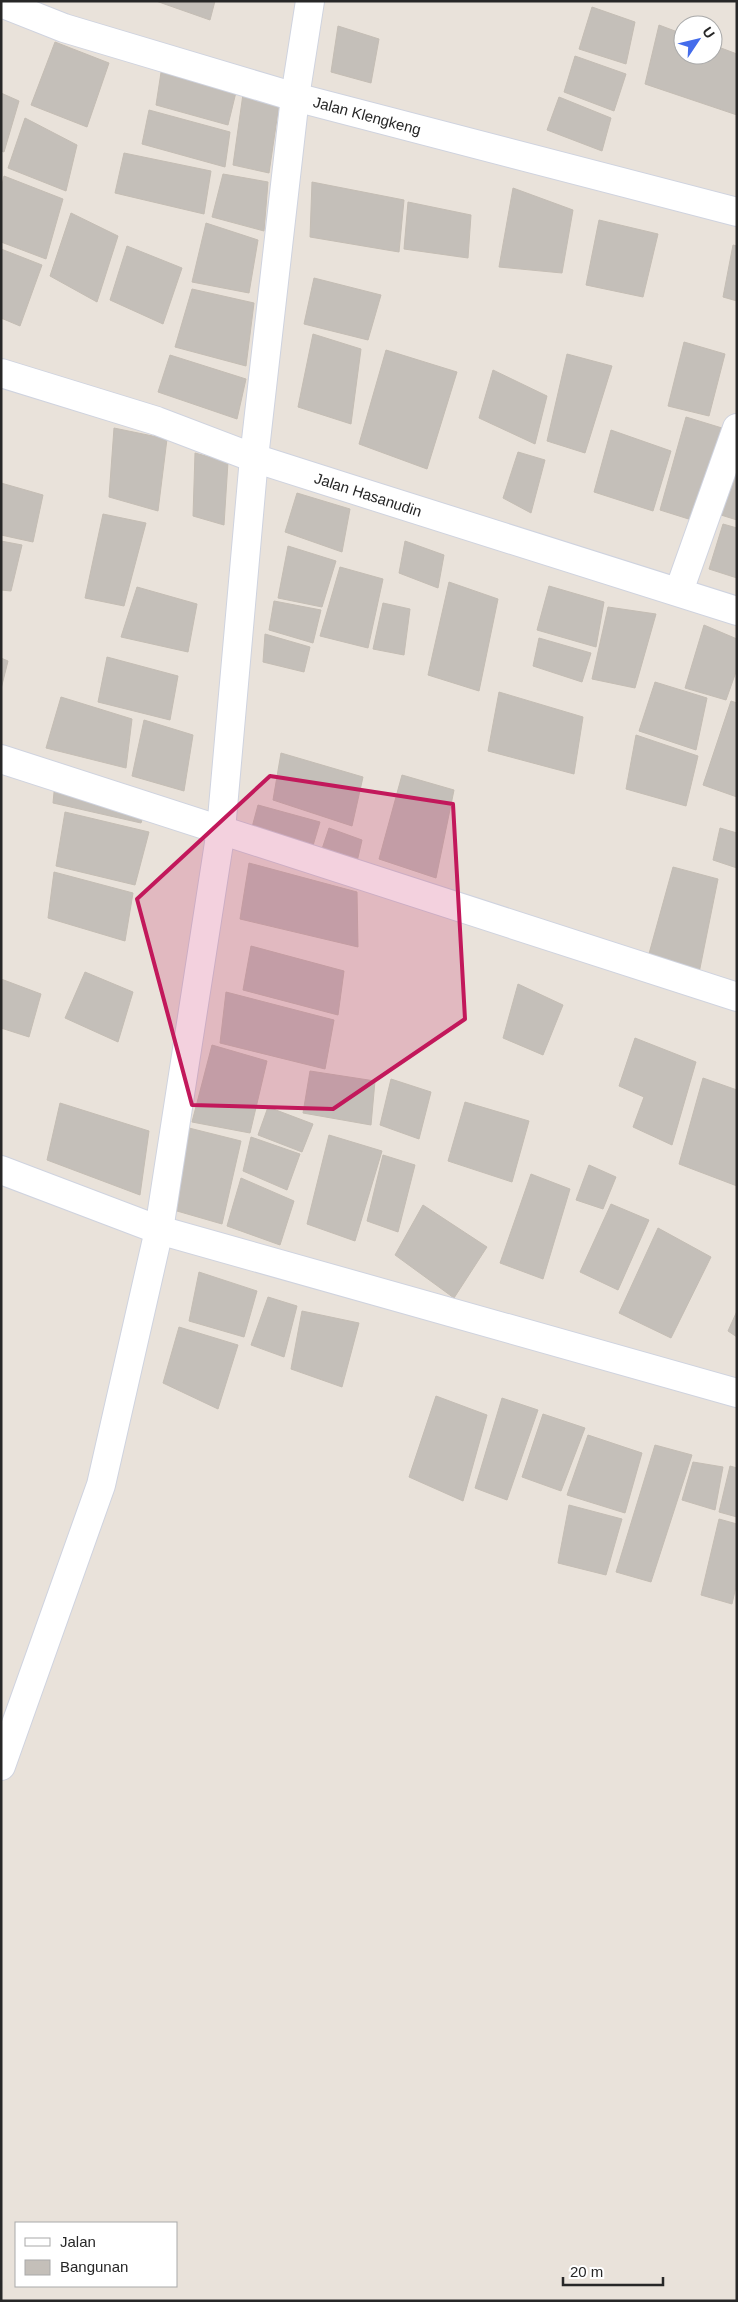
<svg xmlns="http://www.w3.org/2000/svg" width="738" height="2302" viewBox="0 0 738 2302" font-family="Helvetica,sans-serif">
  <rect width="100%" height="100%" fill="#e9e2da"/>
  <g fill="#c4bfb9" stroke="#c4bdb4">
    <polygon points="156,1 215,1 210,20"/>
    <polygon points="592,7 635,22 626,64 579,49"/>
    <polygon points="659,25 683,34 683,55 713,55 713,45 737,54 737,115 645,84"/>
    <polygon points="338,26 379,39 371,83 331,72"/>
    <polygon points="55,42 109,63 87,127 31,105"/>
    <polygon points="575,56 626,74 614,111 564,92"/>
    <polygon points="162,66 237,88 228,125 156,105"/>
    <polygon points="1,93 19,101 4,152 1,151"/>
    <polygon points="243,94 279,105 269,173 233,165"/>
    <polygon points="559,97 611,118 602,151 547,130"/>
    <polygon points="149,110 230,132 225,167 142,144"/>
    <polygon points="25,118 77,145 66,191 8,168"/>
    <polygon points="124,153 211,171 204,214 115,193"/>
    <polygon points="223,174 268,182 264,231 212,217"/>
    <polygon points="4,176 63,199 46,259 1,242 1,189"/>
    <polygon points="312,182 404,200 399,252 310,237"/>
    <polygon points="513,188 573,210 562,273 499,267"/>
    <polygon points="408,202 471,215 468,258 404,249"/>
    <polygon points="71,213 118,236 97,302 50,276"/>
    <polygon points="599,220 658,234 643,297 586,285"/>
    <polygon points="206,223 258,240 249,293 192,282"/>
    <polygon points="733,245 737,246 737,301 723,297"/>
    <polygon points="127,246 182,268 163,324 110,300"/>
    <polygon points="1,249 42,265 20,326 1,318"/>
    <polygon points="314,278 381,295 368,340 304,324"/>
    <polygon points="192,289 254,303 246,366 175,347"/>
    <polygon points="313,334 361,349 351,424 298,407"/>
    <polygon points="684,342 725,354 709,416 668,406"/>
    <polygon points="386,350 457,372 427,469 359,444"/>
    <polygon points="567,354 612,366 585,453 547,441"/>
    <polygon points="170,355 246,379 237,419 158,392"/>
    <polygon points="493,370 547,396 535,444 479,418"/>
    <polygon points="686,417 722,428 695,521 660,510"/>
    <polygon points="114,428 167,439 158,511 109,497"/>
    <polygon points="611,430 671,451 653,511 594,492"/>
    <polygon points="518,452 545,460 531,513 503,498"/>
    <polygon points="195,453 228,462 224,525 193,516"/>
    <polygon points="737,472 737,520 721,515"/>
    <polygon points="1,483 43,495 33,542 1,535"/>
    <polygon points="297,493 350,509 342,552 285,532"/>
    <polygon points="103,514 146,523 124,606 85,598"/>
    <polygon points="723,524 737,528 737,578 709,569"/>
    <polygon points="1,541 22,545 11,591 1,590"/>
    <polygon points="405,541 444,555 438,588 399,573"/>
    <polygon points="288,546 336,561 322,607 278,598"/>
    <polygon points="340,567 383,579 368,648 320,636"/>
    <polygon points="449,582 498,599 479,691 428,675"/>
    <polygon points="549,586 604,602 596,647 537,630"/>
    <polygon points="137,587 197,604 188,652 121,637"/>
    <polygon points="274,601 321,610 313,643 269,630"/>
    <polygon points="383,603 410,609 404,655 373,649"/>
    <polygon points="608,607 656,614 635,688 592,679"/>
    <polygon points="704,625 737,639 737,669 726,700 685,688"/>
    <polygon points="265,634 310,647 304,672 263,662"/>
    <polygon points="539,638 591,653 582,682 533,666"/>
    <polygon points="107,657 178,676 170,720 98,702"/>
    <polygon points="1,658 8,661 1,689"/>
    <polygon points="655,682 707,698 696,750 639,731"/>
    <polygon points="499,692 583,717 574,774 488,751"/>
    <polygon points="61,697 132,719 126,768 46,748"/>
    <polygon points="731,701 737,703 737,797 703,785"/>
    <polygon points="144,720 193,735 184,791 132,776"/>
    <polygon points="636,735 698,756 686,806 626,789"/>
    <polygon points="281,753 363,777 352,826 273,800"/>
    <polygon points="402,775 454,790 436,878 379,859"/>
    <polygon points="55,782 145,811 141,823 53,803"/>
    <polygon points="258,805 320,822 312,849 251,831"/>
    <polygon points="65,812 149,832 135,885 56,866"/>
    <polygon points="329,828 362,840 356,866 320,855"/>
    <polygon points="720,828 737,833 737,868 713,860"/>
    <polygon points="249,863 357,892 358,947 240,919"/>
    <polygon points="673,867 718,879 698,978 647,961"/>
    <polygon points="54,872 133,893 125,941 48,918"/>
    <polygon points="251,946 344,971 338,1015 243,990"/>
    <polygon points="85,972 133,992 118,1042 65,1018"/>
    <polygon points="1,979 41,994 29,1037 1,1028"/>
    <polygon points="518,984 563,1005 543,1055 503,1038"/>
    <polygon points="226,992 334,1020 325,1069 220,1043"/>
    <polygon points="635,1038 696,1062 672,1145 633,1127 644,1097 619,1086"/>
    <polygon points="212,1045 267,1061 250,1133 192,1122"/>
    <polygon points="310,1071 375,1081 371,1125 303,1113"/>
    <polygon points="703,1078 737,1090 737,1186 679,1164"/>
    <polygon points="391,1079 431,1092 419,1139 380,1125"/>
    <polygon points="465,1102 529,1121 512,1182 448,1161"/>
    <polygon points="60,1103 149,1131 140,1195 47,1160"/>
    <polygon points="268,1107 313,1124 302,1152 258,1135"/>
    <polygon points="189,1128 241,1141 222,1224 177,1211"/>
    <polygon points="329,1135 382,1151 355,1241 307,1224"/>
    <polygon points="251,1137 300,1154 287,1190 243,1171"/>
    <polygon points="383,1155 415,1165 398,1232 367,1221"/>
    <polygon points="589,1165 616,1177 603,1209 576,1200"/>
    <polygon points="531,1174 570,1189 543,1279 500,1263"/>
    <polygon points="241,1178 294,1201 280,1245 227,1226"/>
    <polygon points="611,1204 649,1220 618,1290 580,1272"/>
    <polygon points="423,1205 487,1247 454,1298 395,1255"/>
    <polygon points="658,1228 711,1257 671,1338 619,1313"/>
    <polygon points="199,1272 257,1291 244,1337 189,1321"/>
    <polygon points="268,1297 297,1306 284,1357 251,1345"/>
    <polygon points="302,1311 359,1323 342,1387 291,1369"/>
    <polygon points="737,1311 737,1337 728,1331"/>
    <polygon points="179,1327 238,1345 218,1409 163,1383"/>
    <polygon points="436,1396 487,1415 463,1501 409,1477"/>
    <polygon points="502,1398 538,1410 507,1500 475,1488"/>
    <polygon points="543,1414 585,1428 561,1491 522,1477"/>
    <polygon points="588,1435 642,1453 625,1513 567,1495"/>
    <polygon points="655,1445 692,1455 651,1582 616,1572"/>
    <polygon points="693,1462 723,1467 715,1510 682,1500"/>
    <polygon points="730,1466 737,1468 737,1517 719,1512"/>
    <polygon points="569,1505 622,1519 606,1575 558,1563"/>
    <polygon points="719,1519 737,1524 737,1582 732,1604 701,1595"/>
  </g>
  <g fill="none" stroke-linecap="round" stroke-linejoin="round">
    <g stroke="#cfd3df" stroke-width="30">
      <g id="minor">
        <polyline points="1,3 64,28 295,97 737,212"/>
        <polyline points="679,591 737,428"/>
        <polyline points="1,759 737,997"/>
        <polyline points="1,1170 159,1230 737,1393"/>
        <polyline points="1,1766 101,1485 159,1230 221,830 254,458 295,97 310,1"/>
      </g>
    </g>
    <g stroke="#cfd3df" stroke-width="30">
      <polyline id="secondary" points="1,373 157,421 254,458 348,488 737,611"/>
    </g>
    <use href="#minor" stroke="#fff" stroke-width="28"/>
    <use href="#secondary" stroke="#fff" stroke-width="28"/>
  </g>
  <path fill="#c2185b" fill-opacity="0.2" stroke="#c2185b" stroke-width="4" stroke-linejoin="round" d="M 270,776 L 453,804 L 465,1019 L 333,1109 L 192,1105 L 137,899 Z"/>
  <g text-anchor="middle" stroke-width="4.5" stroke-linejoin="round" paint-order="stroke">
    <g font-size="15" fill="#272727" stroke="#fff">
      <text transform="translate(367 116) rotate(15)" y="5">Jalan Klengkeng</text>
      <text transform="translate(368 495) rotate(18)" y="5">Jalan Hasanudin</text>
    </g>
  </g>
  <rect width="738" height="2302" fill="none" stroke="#272727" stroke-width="5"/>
  <rect x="15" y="2222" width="162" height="65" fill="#ffffff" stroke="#a9a9a9"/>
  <rect x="25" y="2238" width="25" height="8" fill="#ffffff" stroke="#a9a9a9"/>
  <text x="60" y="2247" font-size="15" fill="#272727">Jalan</text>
  <rect x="25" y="2260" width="25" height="15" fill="#c4bfb9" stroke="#a9a9a9"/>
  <text x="60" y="2272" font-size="15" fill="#272727">Bangunan</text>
  <g transform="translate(698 40) rotate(55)"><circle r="24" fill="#ffffff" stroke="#a9a9a9"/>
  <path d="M0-4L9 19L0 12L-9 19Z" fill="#446ceb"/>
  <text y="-8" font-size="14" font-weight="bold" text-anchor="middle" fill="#272727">U</text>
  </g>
  <path d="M563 2277v8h100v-8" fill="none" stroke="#272727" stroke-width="2.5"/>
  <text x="570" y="2277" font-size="15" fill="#272727" stroke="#ffffff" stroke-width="4" paint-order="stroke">20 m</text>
</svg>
